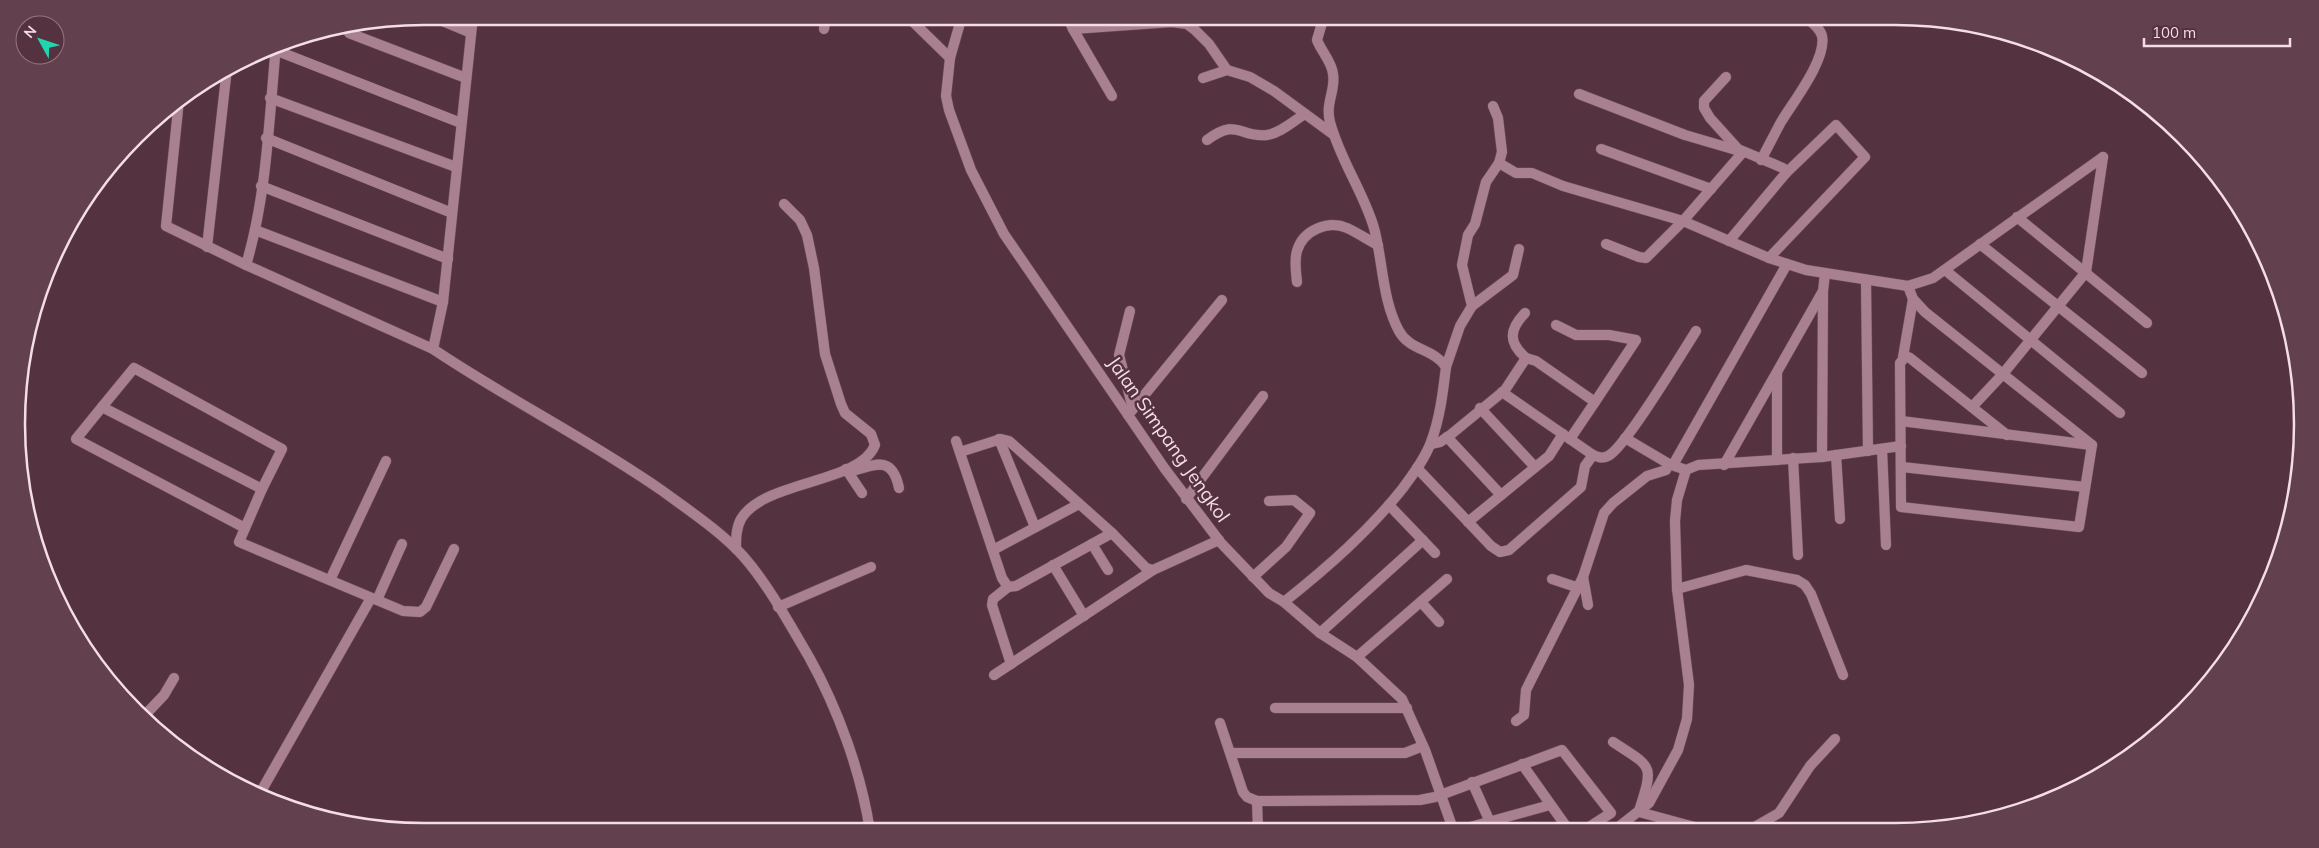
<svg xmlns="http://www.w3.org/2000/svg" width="2319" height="848" viewBox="0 0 2319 848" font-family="Mulish,sans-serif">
  <rect width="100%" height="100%" fill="#553240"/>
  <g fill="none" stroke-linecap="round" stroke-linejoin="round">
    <g stroke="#6d505c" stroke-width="11">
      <g id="street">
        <polyline points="430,16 471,33"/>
        <path d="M 473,16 L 443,302 L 433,349 C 509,400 590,440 664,492 C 691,512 720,531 743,556 C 768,584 790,625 809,657 C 838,709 861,772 870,831"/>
        <polyline points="907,16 950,58"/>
        <polyline points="962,16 950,58 946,96 949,110 971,170 1004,234 1165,469 1221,543 1269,593 1284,602 1320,633 1357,657 1402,699 1425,750 1453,829"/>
        <polyline points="1067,16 1073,29 1172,22 1187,24 1195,30 1209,44 1227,70 1250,77 1274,91 1334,135"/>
        <polyline points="824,29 826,16"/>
        <polyline points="1073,29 1112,96"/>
        <polyline points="349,33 466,78"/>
        <path d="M 276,46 C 269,118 267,195 246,265 L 433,349"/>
        <polyline points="275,50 461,123"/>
        <polyline points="1726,77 1704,101 1704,108 1710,118 1738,149 1783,168 1786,173 1729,241"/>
        <polyline points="1203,78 1227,70"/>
        <polyline points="1579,94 1685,135 1743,152 1683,221 1646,258 1639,257 1606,244"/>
        <polyline points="270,98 456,167"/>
        <polyline points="179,100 166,226 246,265"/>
        <polyline points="266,138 452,213"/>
        <path d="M 1207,140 C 1238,117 1239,138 1267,135 C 1281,133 1293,121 1305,114"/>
        <polyline points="1601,149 1711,189"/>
        <path d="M 1761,160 C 1768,147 1774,135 1781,122 C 1793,102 1827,59 1822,36 C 1820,28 1810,21 1804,16"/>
        <polyline points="1499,163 1516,173 1532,173 1563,186 1683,221 1769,258 1806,270 1908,286 1933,278 2103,157"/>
        <polyline points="261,186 448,259"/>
        <polyline points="2017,217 2147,323"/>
        <polyline points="255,230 443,302"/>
        <polyline points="1980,244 2142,373"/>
        <polyline points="207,247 227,68"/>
        <polyline points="1769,258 1865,157 1836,125 1786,173"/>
        <polyline points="1945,270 2120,413"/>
        <polyline points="1866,281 1868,451"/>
        <path d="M 1297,282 C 1296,272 1294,261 1297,251 C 1303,230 1328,220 1347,228 C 1358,233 1368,240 1378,245"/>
        <polyline points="1908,286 1913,299 1925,312 2092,445"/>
        <polyline points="1472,306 1513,275 1519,249"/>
        <polyline points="1130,311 1119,355 1133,409"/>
        <polyline points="1556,325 1576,335 1609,335 1636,340 1595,402"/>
        <polyline points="1903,357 1913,299"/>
        <polyline points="1526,358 1536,361 1595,402 1570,439"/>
        <polyline points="1446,367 1460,326 1472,306 1462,265 1468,235 1475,224 1486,182 1499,163 1502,152 1498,118 1493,106"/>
        <path d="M 1502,392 L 1593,455 C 1598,457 1602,459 1608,456 C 1625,448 1682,353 1696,331"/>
        <polyline points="102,407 134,368 282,449 262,489"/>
        <polyline points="1972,407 2002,375 2086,272 2103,157"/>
        <polyline points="1480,408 1535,467"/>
        <polyline points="1128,415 1222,300"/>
        <polyline points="1901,421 2091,445"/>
        <polyline points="2007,435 1910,358 1906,356 1900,363 1901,507 2079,527 2092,445"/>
        <polyline points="1447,437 1501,495"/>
        <polyline points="1625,438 1669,464 1686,470 1698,465 1822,457 1901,446"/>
        <polyline points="999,439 1035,527"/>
        <polyline points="956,441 1002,578 1008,587 1016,586 1112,533"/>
        <path d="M 1431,444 L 1440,442 L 1449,436 L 1505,390 L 1526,358 C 1508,342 1509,330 1525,313"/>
        <polyline points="1882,449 1886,545"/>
        <polyline points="960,452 1001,439 1009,441 1112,533 1146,568 1153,570 1219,540"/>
        <polyline points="1836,455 1840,519"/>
        <polyline points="1822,457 1823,293"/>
        <polyline points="1793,458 1798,555"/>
        <polyline points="1777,460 1777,373"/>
        <polyline points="1673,465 1787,264"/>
        <polyline points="1724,465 1823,291 1825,274"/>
        <polyline points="1902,467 2085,487"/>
        <polyline points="1417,468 1491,546 1500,552 1509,550 1581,487 1585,466 1593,455"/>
        <polyline points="846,469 862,493"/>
        <path d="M 849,472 C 874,465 892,454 899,488"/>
        <polyline points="1186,499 1263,396"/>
        <polyline points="1389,505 1435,553"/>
        <polyline points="1468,522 1549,456 1563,434"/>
        <polyline points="245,528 76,439 102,407 262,489 239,542 403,611 420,612 426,607 454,549"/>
        <polyline points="1092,544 1108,570"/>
        <path d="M 736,549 C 736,539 736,528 741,519 C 764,480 860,484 875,445 L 871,434 L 845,413 L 841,404 L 825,354 L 814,268 L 807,235 L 800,220 L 784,204"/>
        <polyline points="993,550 1079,504"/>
        <polyline points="1053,565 1084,616"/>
        <polyline points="1253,577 1286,547 1310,513 1294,500 1269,501"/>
        <polyline points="1583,577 1588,605"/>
        <polyline points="1552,579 1576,587"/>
        <polyline points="330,580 386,461"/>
        <polyline points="1008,587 993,599 992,605 1011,664"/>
        <polyline points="1677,589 1746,570 1797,580 1805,585 1811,594 1843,675"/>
        <polyline points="377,600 402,544"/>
        <path d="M 1284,602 C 1328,567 1368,532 1403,488 C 1413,474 1425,459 1431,442 C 1440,418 1443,392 1446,367 C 1433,348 1410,351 1399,331 C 1382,300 1383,261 1374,228 C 1364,193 1340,160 1330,122 C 1325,103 1336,90 1333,74 C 1332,62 1321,51 1317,40 L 1324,16"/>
        <polyline points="1421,602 1439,622"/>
        <polyline points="778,607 871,567"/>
        <polyline points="1320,633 1423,540"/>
        <polyline points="1357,657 1447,579"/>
        <polyline points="994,675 1153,570"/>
        <polyline points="1275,708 1407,708"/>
        <polyline points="145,715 164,695 174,678"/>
        <polyline points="1516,721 1524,715 1526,690 1583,577 1604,513 1613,503 1647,476 1666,470 1669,464"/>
        <polyline points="1220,723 1243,792 1247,797 1257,801"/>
        <path d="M 1613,742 C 1653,768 1654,764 1639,811"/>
        <polyline points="1231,753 1405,753 1423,746"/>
        <polyline points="1522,764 1568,829"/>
        <polyline points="1472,782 1490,822"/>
        <polyline points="259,795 371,598"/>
        <polyline points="1639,812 1702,829"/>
        <polyline points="1463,829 1550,805"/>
        <polyline points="1616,829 1649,803 1678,750 1687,719 1689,685 1677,589 1675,521 1677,500 1686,470"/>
        <polyline points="1751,829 1779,813 1810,766 1835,739"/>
        <polyline points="1258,830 1257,801 1420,800 1435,797 1562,750 1611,813 1586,829"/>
      </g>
    </g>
    <use href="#street" stroke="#a98090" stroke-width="10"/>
  </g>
  <g text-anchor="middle" stroke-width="5" stroke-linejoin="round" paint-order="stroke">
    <g font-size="19" fill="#f4dde6" stroke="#553240">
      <text transform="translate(1169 439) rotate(55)" y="7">Jalan Simpang Jengkol</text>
    </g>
  </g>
  <path d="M0 0H2319V848H0ZM424 25H1895A399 399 0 0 1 2294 424V424A399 399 0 0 1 1895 823H424A399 399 0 0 1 25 424V424A399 399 0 0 1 424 25Z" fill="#62404d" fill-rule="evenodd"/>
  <path fill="none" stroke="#f4dde6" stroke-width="2.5" d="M424 25H1895A399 399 0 0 1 2294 424V424A399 399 0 0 1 1895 823H424A399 399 0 0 1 25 424V424A399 399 0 0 1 424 25Z"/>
  <g transform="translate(40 40) rotate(310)"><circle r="24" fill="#553240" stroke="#957682"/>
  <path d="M0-4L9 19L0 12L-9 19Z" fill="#21d5af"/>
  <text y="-8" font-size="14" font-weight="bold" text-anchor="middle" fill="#f4dde6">N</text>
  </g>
  <path d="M2144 38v8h146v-8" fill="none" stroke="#f4dde6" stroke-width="2.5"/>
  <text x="2152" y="38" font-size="15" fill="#f4dde6" stroke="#553240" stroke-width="4" paint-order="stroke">100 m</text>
</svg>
